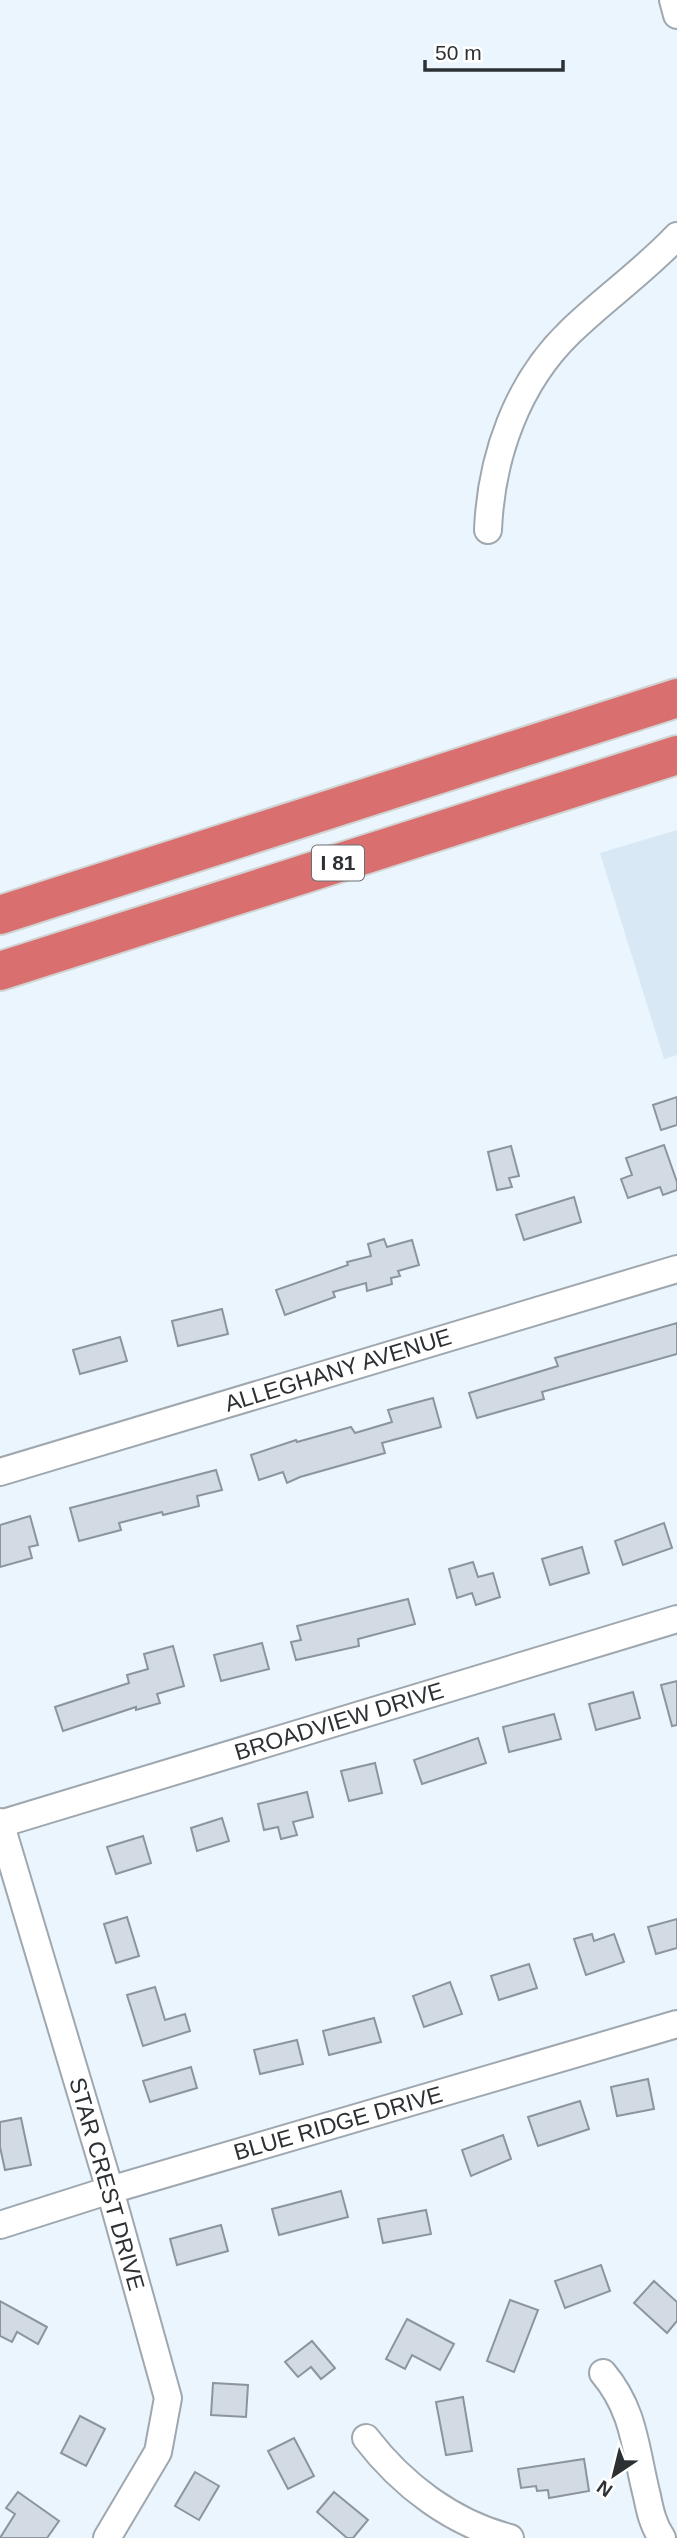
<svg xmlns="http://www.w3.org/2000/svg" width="677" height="2538" viewBox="0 0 677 2538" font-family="Helvetica,sans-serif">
  <rect width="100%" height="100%" fill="#ebf5fd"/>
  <polygon fill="#d8e8f5" points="677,830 677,1055 664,1059 600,853"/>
  <g fill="#d2dbe3" stroke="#8c949c" stroke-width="2">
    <polygon points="677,1097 677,1125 661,1130 653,1105"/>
    <polygon points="664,1145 677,1182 677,1190 663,1195 660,1187 628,1198 621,1179 632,1175 626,1158"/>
    <polygon points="511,1146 519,1176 509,1178 512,1187 497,1190 488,1152"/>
    <polygon points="574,1197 581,1222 524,1240 516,1215"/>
    <polygon points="384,1239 387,1247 412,1240 419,1265 398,1271 400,1276 391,1278 392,1284 367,1291 366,1283 333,1292 335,1297 285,1315 276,1290 348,1265 347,1262 371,1256 368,1244"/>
    <polygon points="222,1309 228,1334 178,1346 172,1321"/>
    <polygon points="677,1323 677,1354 542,1392 544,1399 477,1418 469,1393 558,1366 555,1358"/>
    <polygon points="120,1337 127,1361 80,1374 73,1350"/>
    <polygon points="433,1398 441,1427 382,1443 385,1453 300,1477 287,1483 283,1472 259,1480 251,1455 296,1440 297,1442 351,1427 355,1433 392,1422 388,1410"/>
    <polygon points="216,1470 222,1490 197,1496 199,1506 163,1515 162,1512 119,1523 121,1530 79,1541 70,1508"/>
    <polygon points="30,1516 38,1545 29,1547 32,1558 0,1567 0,1525"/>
    <polygon points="664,1523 672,1548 623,1565 615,1541"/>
    <polygon points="582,1547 589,1573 550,1585 542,1559"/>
    <polygon points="473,1562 478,1577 493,1573 500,1597 476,1605 472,1593 457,1598 449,1569"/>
    <polygon points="408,1599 415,1624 358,1639 359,1646 296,1660 291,1642 301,1640 297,1626"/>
    <polygon points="262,1643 269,1669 221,1681 214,1655"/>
    <polygon points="173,1646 184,1686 157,1694 160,1703 136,1710 136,1707 63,1731 55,1707 129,1683 127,1675 148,1669 144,1654"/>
    <polygon points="677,1681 677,1725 672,1726 661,1685"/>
    <polygon points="633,1692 640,1718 596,1730 589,1704"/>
    <polygon points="554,1714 561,1739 509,1752 503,1727"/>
    <polygon points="478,1738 486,1763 422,1784 414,1760"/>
    <polygon points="375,1763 382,1793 349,1801 341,1771"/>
    <polygon points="307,1792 313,1817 293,1822 297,1835 281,1839 278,1827 264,1830 258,1804"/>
    <polygon points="222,1818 229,1841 197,1851 191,1828"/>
    <polygon points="143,1836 151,1863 116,1874 107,1847"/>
    <polygon points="127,1917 139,1956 116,1963 104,1924"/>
    <polygon points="677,1919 677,1948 656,1954 648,1927"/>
    <polygon points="592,1934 594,1941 614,1934 624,1962 586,1975 574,1939"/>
    <polygon points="529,1964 537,1988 499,2000 491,1976"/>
    <polygon points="450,1982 462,2014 424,2027 413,1996"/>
    <polygon points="155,1987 165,2020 185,2014 190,2031 143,2046 127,1995"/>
    <polygon points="374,2018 381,2042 329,2055 323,2031"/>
    <polygon points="297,2040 303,2064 260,2074 254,2050"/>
    <polygon points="191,2067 197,2088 150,2102 143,2081"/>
    <polygon points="648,2079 654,2109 617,2116 611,2087"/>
    <polygon points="580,2101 589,2129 538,2146 528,2117"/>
    <polygon points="21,2118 31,2165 5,2170 0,2147 0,2122"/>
    <polygon points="503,2135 511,2159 471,2176 462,2150"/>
    <polygon points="341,2191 348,2217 279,2235 272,2209"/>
    <polygon points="426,2210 431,2234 383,2243 378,2219"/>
    <polygon points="221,2225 228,2251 177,2265 170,2239"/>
    <polygon points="601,2265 610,2291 565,2308 555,2281"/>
    <polygon points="654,2281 677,2302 677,2321 667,2333 634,2303"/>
    <polygon points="510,2300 538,2310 514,2372 487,2361"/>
    <polygon points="0,2301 47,2327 38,2344 17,2332 12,2342 0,2336"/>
    <polygon points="407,2319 454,2344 440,2370 412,2355 405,2369 386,2359"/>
    <polygon points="312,2341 335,2368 321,2379 311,2367 298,2377 285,2362"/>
    <polygon points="213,2383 248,2385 246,2417 211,2415"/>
    <polygon points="463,2397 472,2451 446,2455 436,2402"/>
    <polygon points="80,2416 105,2429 86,2466 61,2453"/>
    <polygon points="294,2438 314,2476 288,2489 268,2451"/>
    <polygon points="584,2459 589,2491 549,2498 548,2490 537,2491 536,2486 521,2488 518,2469"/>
    <polygon points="195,2472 219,2486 199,2520 175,2506"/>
    <polygon points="18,2492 59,2521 47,2538 0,2538 15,2514 6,2508"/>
    <polygon points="334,2492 368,2520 353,2538 347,2538 317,2512"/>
  </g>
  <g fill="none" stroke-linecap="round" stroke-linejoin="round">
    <g stroke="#9fa7af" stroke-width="30">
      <g id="minor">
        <polyline points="673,0 677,15"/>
        <path d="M 488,530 C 491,457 517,383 570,332 C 604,299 644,271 677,236"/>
        <polyline points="0,1472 677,1269"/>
        <polyline points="0,1822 110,2190 168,2398 158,2452 107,2538"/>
        <polyline points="0,1824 677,1619"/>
        <polyline points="0,2225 110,2190 677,2024"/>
        <path d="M 603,2373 C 635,2411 635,2449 647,2496 C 650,2511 653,2525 662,2538"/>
        <path d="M 366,2438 C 402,2485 452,2523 510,2538"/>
      </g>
    </g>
    <g stroke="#d1d2d2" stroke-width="42">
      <g id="highway">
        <polyline points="0,915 677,698"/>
        <polyline points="0,971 677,755"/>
      </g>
    </g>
    <use href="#minor" stroke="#fff" stroke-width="26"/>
    <use href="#highway" stroke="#d96f6e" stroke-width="38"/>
  </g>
  <g text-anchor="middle" stroke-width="6" stroke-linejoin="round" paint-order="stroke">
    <rect fill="#fff" stroke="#6c6f71" stroke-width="2" x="312" y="845.5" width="52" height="35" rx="5"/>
    <g font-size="21" font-weight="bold" fill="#2d3134">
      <text x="338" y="870">I 81</text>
    </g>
    <g font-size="23" fill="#2d3134" stroke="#fff">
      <text transform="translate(338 1370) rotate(-17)" y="8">ALLEGHANY AVENUE</text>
      <text transform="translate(339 1721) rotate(-17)" y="8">BROADVIEW DRIVE</text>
      <text transform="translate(338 2123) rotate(-16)" y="8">BLUE RIDGE DRIVE</text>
      <text transform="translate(107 2184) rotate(74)" y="8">STAR CREST DRIVE</text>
    </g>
  </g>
  <g transform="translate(614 2475) rotate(215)" stroke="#ffffff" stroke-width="5" paint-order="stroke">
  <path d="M0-5L12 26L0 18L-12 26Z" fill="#2d3134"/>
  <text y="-10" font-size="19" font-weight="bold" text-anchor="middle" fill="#2d3134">N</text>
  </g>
  <path d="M425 60v10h138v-10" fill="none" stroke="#2d3134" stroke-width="3.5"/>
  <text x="435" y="60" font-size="21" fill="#2d3134" stroke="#ffffff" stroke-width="5" paint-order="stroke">50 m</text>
</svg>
